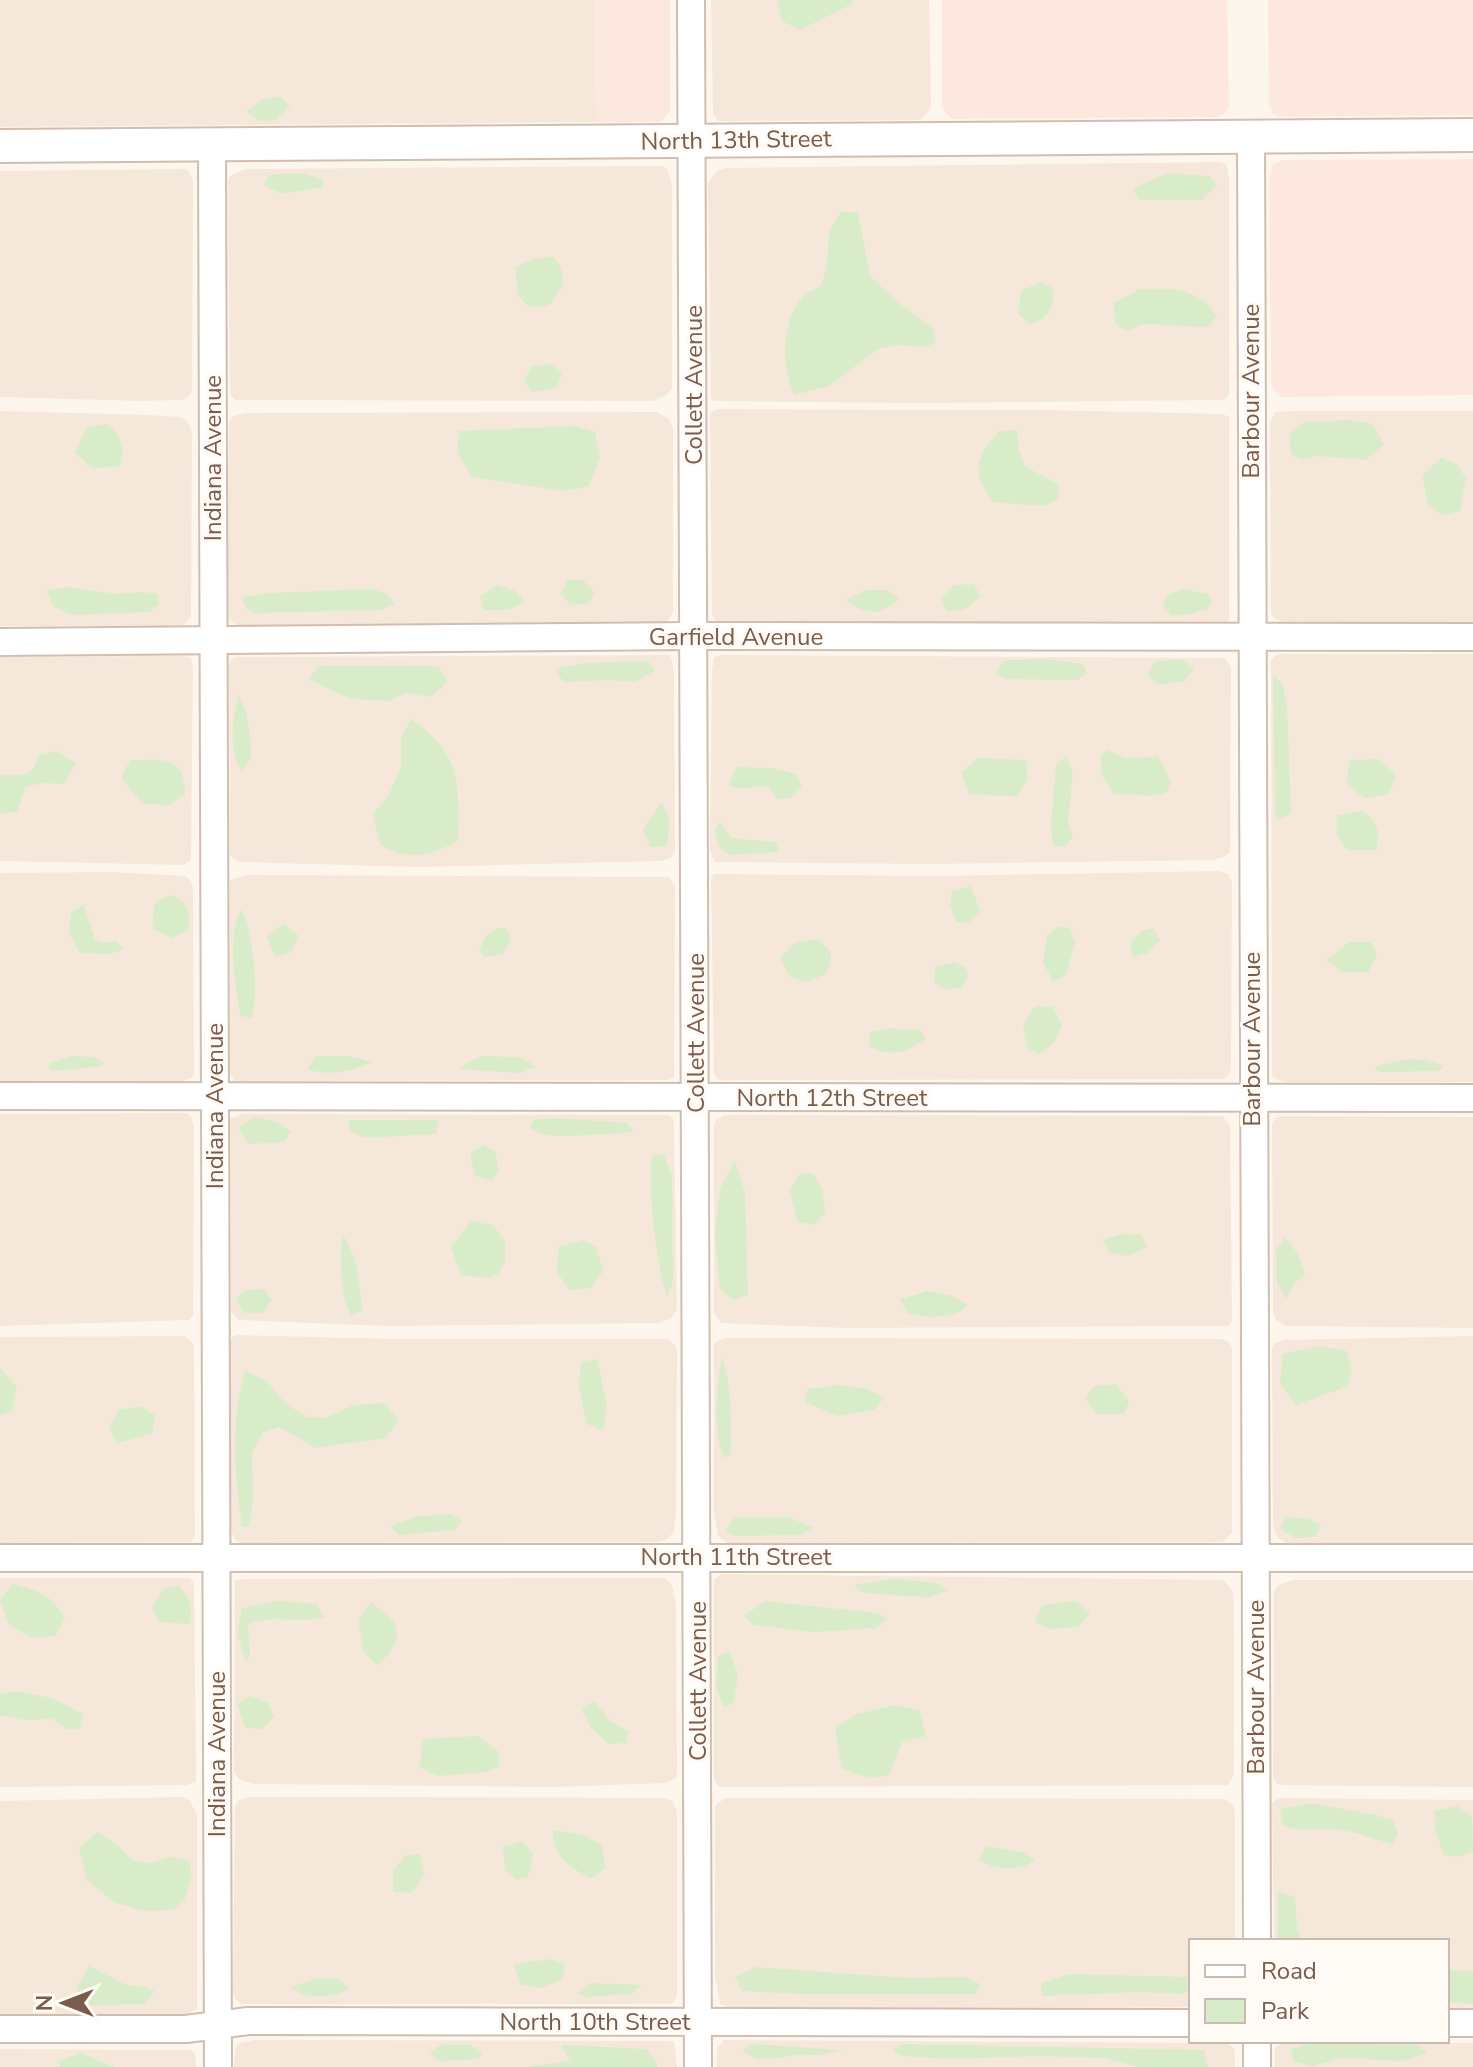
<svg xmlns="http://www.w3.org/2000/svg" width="1473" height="2067" viewBox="0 0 1473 2067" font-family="'Nunito Sans',sans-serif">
  <rect width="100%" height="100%" fill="#fdf6ec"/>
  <g fill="#f5e8da">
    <polygon points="0,0 595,0 596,122 0,127"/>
    <polygon points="711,0 929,0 931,106 927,114 920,120 718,121 713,115"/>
    <polygon points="1221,162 1227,166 1229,179 1229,394 1224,400 920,403 714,401 711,398 708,183 717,171 727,168"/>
    <polygon points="663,166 667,169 672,184 672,388 666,395 654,401 236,400 230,395 228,180 231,175 246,169"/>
    <polygon points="186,169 190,173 193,182 192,391 188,397 182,400 141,401 0,397 0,171"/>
    <polygon points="717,409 1043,410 1223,414 1229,417 1229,619 1226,624 716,623 712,613 710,413"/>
    <polygon points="0,411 147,415 181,417 187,421 192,431 191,617 186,623 182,626 0,626"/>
    <polygon points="1292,411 1473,411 1473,623 1286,623 1274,618 1271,613 1270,423 1275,412"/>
    <polygon points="657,412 669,419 673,429 673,612 667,623 239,626 230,621 227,610 229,421 233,416 246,413"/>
    <polygon points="1277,654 1473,654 1473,1082 1283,1082 1272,1076 1271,660"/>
    <polygon points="669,655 672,660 674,674 675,852 671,858 660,861 422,867 240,862 230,856 229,664 232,659 237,657"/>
    <polygon points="720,655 1225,658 1231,667 1230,852 1224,857 1213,860 931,864 715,862 710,851 712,670 714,658"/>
    <polygon points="182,656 191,658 193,668 191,860 183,865 0,861 0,657"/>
    <polygon points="1220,871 1228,874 1232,883 1231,1068 1229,1075 1224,1079 721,1080 717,1079 714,1074 711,878 714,874 938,876"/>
    <polygon points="112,872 186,876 190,880 193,887 194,1074 191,1078 183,1081 0,1081 0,873"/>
    <polygon points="246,875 669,877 675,886 674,1077 668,1080 234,1081 230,1072 230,880"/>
    <polygon points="187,1113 191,1116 194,1128 193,1316 189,1320 0,1326 0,1114"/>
    <polygon points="242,1114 668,1115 673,1118 674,1124 677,1310 671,1318 660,1323 388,1326 238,1320 231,1312 230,1119"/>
    <polygon points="724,1115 1223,1116 1230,1126 1232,1322 1228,1326 846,1328 721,1323 714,1313 714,1125 716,1120"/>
    <polygon points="1282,1116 1473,1117 1473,1328 1286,1326 1276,1320 1273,1312 1272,1124 1275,1118"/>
    <polygon points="238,1335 395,1339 668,1339 676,1346 677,1353 676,1514 674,1532 666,1540 657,1542 241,1543 235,1540 230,1528 230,1342 232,1337"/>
    <polygon points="185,1336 194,1344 195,1536 191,1542 0,1543 0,1337"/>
    <polygon points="1473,1336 1473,1544 1288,1544 1277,1537 1273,1525 1272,1348 1275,1343 1284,1340"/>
    <polygon points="724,1338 1221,1339 1229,1342 1232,1349 1232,1533 1222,1542 727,1543 718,1536 714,1509 714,1343"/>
    <polygon points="722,1574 1224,1580 1233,1592 1234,1601 1234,1775 1228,1785 719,1787 714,1780 714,1580"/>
    <polygon points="0,1578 189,1578 194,1582 196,1781 188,1785 0,1787"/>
    <polygon points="665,1578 672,1585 676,1605 677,1772 676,1778 666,1783 554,1787 253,1784 239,1779 234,1773 235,1581 242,1579"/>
    <polygon points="1293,1580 1473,1580 1473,1787 1280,1785 1276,1783 1273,1777 1274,1592 1278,1585"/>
    <polygon points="182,1797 190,1801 197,1815 197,2009 188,2014 0,2014 0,1801"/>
    <polygon points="252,1797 665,1798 672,1801 677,1811 677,1996 673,2003 667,2004 241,2004 235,1999 233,1992 235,1806 239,1800"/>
    <polygon points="725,1798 1225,1799 1232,1804 1235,1811 1235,1941 1191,1941 1191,2007 733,2009 720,2004 715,1975 715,1806"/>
    <polygon points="1286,1798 1473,1800 1473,2010 1447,2010 1447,1941 1274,1941 1272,1804 1277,1799"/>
    <polygon points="256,2040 668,2041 674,2042 677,2067 234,2067 236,2047 240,2043"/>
    <polygon points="724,2040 1228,2043 1235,2050 1235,2067 717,2067 717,2048"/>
    <polygon points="1282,2043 1473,2043 1473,2067 1275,2067 1275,2047"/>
    <polygon points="0,2049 189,2050 195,2053 196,2067 0,2067"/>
  </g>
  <g fill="#fde8e0">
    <polygon points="595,0 670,0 670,111 661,122 596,122"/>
    <polygon points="942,0 1227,0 1229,105 1226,112 1218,117 952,119 944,111 942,103"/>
    <polygon points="1268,0 1473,0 1473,115 1278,117 1273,114 1269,103"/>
    <polygon points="1473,159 1473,395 1281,397 1276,393 1271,385 1269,181 1273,164 1283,160"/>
  </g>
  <g fill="#d8ecc9">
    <polygon points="777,0 852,0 852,4 800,30 782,21"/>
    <polygon points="280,97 290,106 276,120 259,121 246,111 263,99"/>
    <polygon points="304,173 323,180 323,187 281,194 264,185 269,175"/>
    <polygon points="1168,173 1210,176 1217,185 1202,200 1139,200 1133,188"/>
    <path d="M 841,211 L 858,213 L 870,276 L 893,298 L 934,330 L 936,343 L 924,347 L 896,345 L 878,349 L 829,386 L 794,395 C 782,365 780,326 801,299 C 806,293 815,289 822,285 L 827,262 L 829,233 Z"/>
    <polygon points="554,257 561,268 563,285 549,306 529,307 518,295 515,268 532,259"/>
    <path d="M 1041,282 L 1054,289 C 1052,309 1050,319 1029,324 L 1018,313 L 1021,291 Z"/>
    <path d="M 1140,289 C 1174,289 1196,286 1217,316 L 1207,327 L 1144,324 L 1126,331 L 1115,324 L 1114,303 Z"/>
    <polygon points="552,364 562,373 557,387 533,392 524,381 531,367"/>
    <polygon points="1352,420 1372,424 1384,444 1366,460 1317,456 1301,460 1291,454 1289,435 1305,422"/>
    <path d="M 107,424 C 122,437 126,448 119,467 L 91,468 L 75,452 L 86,428 Z"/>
    <polygon points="574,426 595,432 600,457 589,486 563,491 472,477 457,452 459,431"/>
    <path d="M 1017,430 L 1019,451 L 1025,466 L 1059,485 L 1058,499 L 1044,506 L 993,502 C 971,470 974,460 999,431 Z"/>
    <polygon points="1441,458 1457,464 1466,479 1460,511 1442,515 1428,504 1422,476"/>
    <polygon points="568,580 583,580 595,593 587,604 571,605 560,594"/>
    <polygon points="974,584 980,596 965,610 947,611 941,598 954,585"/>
    <polygon points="497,585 515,591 525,602 508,610 484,610 480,597"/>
    <polygon points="66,587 118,594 143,592 158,594 159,604 149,612 72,615 54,607 46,591"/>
    <polygon points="372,589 387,594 395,604 380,610 255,613 246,609 242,597 270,593"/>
    <polygon points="1183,589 1208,594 1212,601 1208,609 1186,615 1171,615 1163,605 1167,595"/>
    <path d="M 866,590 L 887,590 L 899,598 C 884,617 862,615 846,600 Z"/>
    <polygon points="1047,659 1083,664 1087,673 1077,680 1006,679 995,673 1005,660"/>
    <polygon points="1182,659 1194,669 1184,681 1159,685 1148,675 1154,662"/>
    <polygon points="648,661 655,670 636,682 609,680 563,682 556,669 584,663"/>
    <polygon points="320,666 438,666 448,682 431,697 406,693 389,701 351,699 308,679"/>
    <polygon points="1273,675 1283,685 1287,707 1291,813 1278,821 1275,814"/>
    <path d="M 239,694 C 249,716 251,735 251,759 L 241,771 C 228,748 232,719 239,694 Z"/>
    <path d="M 411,719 C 462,754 459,784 458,841 C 428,857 410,861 380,845 L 373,814 L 389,795 L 401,766 L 401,738 Z"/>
    <path d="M 1107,750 L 1125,758 L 1158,756 L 1171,782 L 1166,793 C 1151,798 1130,794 1114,794 L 1102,774 L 1100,756 Z"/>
    <polygon points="56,751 76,763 64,784 43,783 25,787 17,812 0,814 0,775 23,775 33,770 39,755"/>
    <polygon points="1066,756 1073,774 1068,821 1073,837 1064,847 1053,845 1051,823 1056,765"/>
    <polygon points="978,758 1026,760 1028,779 1017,796 969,795 961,772"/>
    <polygon points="1379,759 1396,775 1389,794 1364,798 1346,783 1350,760"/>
    <path d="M 130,760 C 161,760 185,754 185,794 L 169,805 L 143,804 L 121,778 Z"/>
    <path d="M 736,767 L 772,768 L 796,774 L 802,787 L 791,798 L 777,799 L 769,787 C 752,784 747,793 729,785 Z"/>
    <path d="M 661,803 C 672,818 670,829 666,846 L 650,847 L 643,829 Z"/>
    <path d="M 1363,811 C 1377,822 1381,832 1376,850 L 1348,850 C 1337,839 1335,831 1337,815 Z"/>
    <polygon points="720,821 731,838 776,842 779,852 729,855 719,847 715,831"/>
    <polygon points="971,886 980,912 967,924 956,921 950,906 952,891"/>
    <polygon points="172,895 184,902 190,918 187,930 172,938 152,928 155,902"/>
    <polygon points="84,905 95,940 105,943 116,941 124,949 110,954 80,953 69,934 71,912"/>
    <path d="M 242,909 C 253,940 259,985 252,1018 L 241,1016 C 235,989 226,932 242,909 Z"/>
    <polygon points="283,924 298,935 292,952 275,957 267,937"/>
    <polygon points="1059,926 1070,928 1075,943 1066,975 1053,982 1043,962 1047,936"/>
    <polygon points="497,928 507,929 511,939 503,954 485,957 479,950 486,936"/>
    <polygon points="1153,928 1160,940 1148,953 1133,957 1130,944 1141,931"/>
    <path d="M 817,939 L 831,952 C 831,975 823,976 804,982 L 789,976 L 780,958 L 796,942 Z"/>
    <polygon points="1349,942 1371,942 1377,955 1368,972 1342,972 1327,960"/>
    <polygon points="955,962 966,968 968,976 962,988 944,989 934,983 935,967"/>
    <polygon points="1035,1006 1053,1007 1062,1026 1053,1044 1038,1054 1027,1048 1023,1025"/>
    <path d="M 889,1028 L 920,1030 L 926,1038 C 908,1053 889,1058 869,1046 L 870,1032 Z"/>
    <polygon points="72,1056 95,1057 105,1064 96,1067 51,1071 48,1064"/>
    <path d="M 316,1056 L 350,1056 L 372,1062 C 352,1071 327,1077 307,1069 Z"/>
    <polygon points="481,1056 521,1057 536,1067 520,1073 457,1069"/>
    <polygon points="1406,1059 1426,1060 1444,1066 1439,1071 1380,1072 1374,1067"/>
    <polygon points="254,1117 278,1122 291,1132 284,1142 248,1144 238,1128"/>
    <path d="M 554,1118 L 626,1123 L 634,1131 C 622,1135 614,1133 602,1134 C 576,1135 554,1140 530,1129 L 533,1120 Z"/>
    <polygon points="348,1120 439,1120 436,1134 364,1138 350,1131"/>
    <polygon points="484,1145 495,1152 499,1171 491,1181 475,1176 470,1153"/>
    <path d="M 653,1154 L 664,1155 L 672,1176 L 673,1282 L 667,1296 C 657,1269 646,1182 653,1154 Z"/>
    <polygon points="735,1161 745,1192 748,1295 733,1300 720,1289 715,1235 720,1188"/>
    <polygon points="800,1173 814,1174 823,1191 825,1212 814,1225 798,1222 790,1191"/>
    <polygon points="471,1221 493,1225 505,1241 505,1262 498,1274 488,1278 461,1275 451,1247"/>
    <polygon points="1123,1234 1142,1235 1147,1247 1128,1256 1110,1253 1102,1240"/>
    <path d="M 343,1235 C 358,1258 360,1284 362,1310 L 351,1316 C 340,1291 339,1263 343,1235 Z"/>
    <polygon points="1285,1237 1298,1254 1305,1274 1294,1284 1286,1299 1277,1282 1276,1249"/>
    <polygon points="583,1240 596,1247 603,1271 591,1288 569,1290 557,1272 559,1246"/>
    <polygon points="264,1289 272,1300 262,1313 244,1313 236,1299 246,1290"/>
    <path d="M 928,1291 L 951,1295 L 968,1305 C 954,1320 928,1318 908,1314 L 900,1299 Z"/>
    <polygon points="1320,1346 1347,1351 1352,1370 1348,1386 1296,1405 1280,1384 1283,1354"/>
    <path d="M 722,1355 C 732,1386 731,1421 731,1454 L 724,1458 C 712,1424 717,1390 722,1355 Z"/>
    <polygon points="597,1359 607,1406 603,1430 587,1424 578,1384 582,1362"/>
    <polygon points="0,1368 17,1387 12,1411 0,1415"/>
    <path d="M 245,1371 L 267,1381 L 286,1404 L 307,1417 L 325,1418 L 354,1405 L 385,1403 L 399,1421 L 385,1438 L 316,1448 L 279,1427 L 263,1432 L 252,1453 L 253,1500 L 249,1526 L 242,1527 C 235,1477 230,1419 245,1371 Z"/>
    <polygon points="1116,1384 1129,1401 1124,1414 1096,1414 1085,1397 1094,1386"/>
    <polygon points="839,1385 867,1389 884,1398 874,1410 837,1416 805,1402 807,1389"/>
    <polygon points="140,1406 155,1415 152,1434 117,1443 109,1427 119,1410"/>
    <polygon points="452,1514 462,1522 455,1530 399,1535 390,1526 418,1516"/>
    <polygon points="734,1517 787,1517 814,1527 801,1535 737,1536 725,1532"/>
    <polygon points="1286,1517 1308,1519 1321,1525 1315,1537 1295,1538 1280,1528"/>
    <polygon points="894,1579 937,1583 948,1591 929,1597 885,1595 861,1592 854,1585"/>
    <path d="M 12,1584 C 39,1590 50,1594 65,1618 L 55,1636 L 32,1638 L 9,1625 L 0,1600 Z"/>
    <path d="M 179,1586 C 190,1599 194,1607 189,1624 L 159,1622 L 152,1607 L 163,1589 Z"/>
    <path d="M 278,1601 L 316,1604 L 325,1617 C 300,1624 273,1614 248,1624 L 250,1656 L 246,1662 L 237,1634 L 242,1608 Z"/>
    <polygon points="765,1601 877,1613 888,1619 876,1628 813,1632 754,1625 744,1616"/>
    <polygon points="1076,1601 1090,1614 1078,1627 1050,1629 1035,1622 1042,1605"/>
    <path d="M 371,1602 C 377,1608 387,1614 392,1620 C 404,1638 391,1655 376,1665 L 363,1651 L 358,1620 Z"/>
    <polygon points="729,1651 738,1674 734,1702 724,1708 716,1687 718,1656"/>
    <polygon points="15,1691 52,1698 83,1714 79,1729 66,1729 53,1719 23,1720 0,1715 0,1694"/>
    <polygon points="249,1696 268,1702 274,1717 262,1729 245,1728 237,1704"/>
    <polygon points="594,1701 610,1721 628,1731 627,1743 609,1744 591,1728 582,1710"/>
    <path d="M 895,1705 L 920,1711 L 926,1736 L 902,1742 L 889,1775 C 870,1779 858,1777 841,1767 L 835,1728 L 857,1714 Z"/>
    <polygon points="478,1736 498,1751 500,1766 485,1772 437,1776 419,1767 423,1739"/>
    <path d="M 1310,1803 L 1371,1814 L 1393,1820 L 1398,1835 L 1392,1844 C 1373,1839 1354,1831 1334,1829 C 1315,1828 1301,1833 1283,1826 L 1280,1809 Z"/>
    <polygon points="1458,1806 1472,1817 1473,1852 1457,1857 1444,1855 1435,1830 1434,1811"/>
    <path d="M 553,1830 L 584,1835 L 602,1846 L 605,1868 L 591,1879 C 569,1866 553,1857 553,1830 Z"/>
    <polygon points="98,1832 117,1845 132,1860 150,1863 171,1857 189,1861 192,1876 184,1901 173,1910 144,1911 115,1903 87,1880 79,1848"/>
    <polygon points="522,1841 533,1854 528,1877 516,1880 505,1870 503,1846"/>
    <path d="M 987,1846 L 1026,1853 L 1035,1861 C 1017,1872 995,1871 978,1859 Z"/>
    <polygon points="420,1854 425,1875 411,1893 393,1892 393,1870 406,1855"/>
    <polygon points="1278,1892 1295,1897 1297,1929 1301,1941 1277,1941"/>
    <polygon points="551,1959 565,1965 562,1980 540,1988 520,1985 514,1964"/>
    <polygon points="89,1966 126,1985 144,1987 155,1991 144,2004 77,2006 77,1986"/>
    <polygon points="755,1967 908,1978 965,1977 980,1984 976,1994 800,1994 742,1991 735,1977"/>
    <polygon points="1447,1970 1473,1971 1473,2004 1447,2002"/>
    <polygon points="1069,1974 1191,1977 1191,1990 1181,1994 1139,1992 1042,1996 1041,1983"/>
    <path d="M 316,1978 L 339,1979 L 350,1989 C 329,1999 310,2000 290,1988 Z"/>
    <polygon points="591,1983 641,1985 632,1994 587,1997 577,1993"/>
    <polygon points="1312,2043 1417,2045 1427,2053 1403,2061 1342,2058 1312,2066 1293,2061 1291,2049"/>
    <polygon points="442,2044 471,2045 482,2054 478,2059 439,2061 430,2053"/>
    <polygon points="751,2044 842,2050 820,2055 794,2055 774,2059 756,2059 743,2051"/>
    <polygon points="904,2044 1204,2050 1208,2067 1138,2067 1104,2058 1038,2056 946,2059 902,2056 892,2050"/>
    <polygon points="561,2045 647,2049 657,2063 657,2067 527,2067 570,2061"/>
    <polygon points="81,2053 114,2067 115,2067 60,2067 58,2061"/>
  </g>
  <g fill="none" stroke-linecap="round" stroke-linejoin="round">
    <g stroke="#d1beb0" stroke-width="30">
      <g id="minor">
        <polyline points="691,0 698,2067"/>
        <polyline points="1251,136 1257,1941"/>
        <polyline points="212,144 218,2067"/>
        <polyline points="0,642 695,636 1473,637"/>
        <polyline points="0,1096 1473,1098"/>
        <polyline points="0,1558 1473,1558"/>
        <polyline points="1447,2023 1473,2023"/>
        <polyline points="0,2029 186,2029 248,2021 1191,2023"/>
        <polyline points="1257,2041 1257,2067"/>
      </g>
    </g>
    <g stroke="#d1beb0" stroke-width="36">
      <polyline id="tertiary" points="0,146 1473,135"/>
    </g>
    <use href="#minor" stroke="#fff" stroke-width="26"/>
    <use href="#tertiary" stroke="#fff" stroke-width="32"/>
  </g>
  <g text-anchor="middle" stroke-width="6" stroke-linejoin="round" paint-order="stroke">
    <g font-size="24" fill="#7a5c4d" stroke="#fffaf3">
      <text transform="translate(736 140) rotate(-1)" y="8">North 13th Street</text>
      <text transform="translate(694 385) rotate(-90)" y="8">Collett Avenue</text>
      <text transform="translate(1251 391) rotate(-90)" y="8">Barbour Avenue</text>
      <text transform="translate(213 458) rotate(-90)" y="8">Indiana Avenue</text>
      <text x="736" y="645">Garfield Avenue</text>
      <text transform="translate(696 1033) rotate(-90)" y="8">Collett Avenue</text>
      <text transform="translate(1252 1039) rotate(-90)" y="8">Barbour Avenue</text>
      <text x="832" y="1106">North 12th Street</text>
      <text transform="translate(215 1106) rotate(-90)" y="8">Indiana Avenue</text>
      <text x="736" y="1565">North 11th Street</text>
      <text transform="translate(698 1681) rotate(-90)" y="8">Collett Avenue</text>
      <text transform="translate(1256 1687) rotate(-90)" y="8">Barbour Avenue</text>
      <text transform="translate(217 1754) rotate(-90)" y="8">Indiana Avenue</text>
      <text x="595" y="2030">North 10th Street</text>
    </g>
  </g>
  <rect x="1189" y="1939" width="260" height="104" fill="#fffaf3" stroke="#cabbb1" stroke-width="2"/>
  <rect x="1205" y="1965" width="40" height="12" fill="#ffffff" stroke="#cabbb1" stroke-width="2"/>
  <text x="1261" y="1979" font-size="24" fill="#7a5c4d">Road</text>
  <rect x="1205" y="1999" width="40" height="24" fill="#d8ecc9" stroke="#cabbb1" stroke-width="2"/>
  <text x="1261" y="2019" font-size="24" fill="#7a5c4d">Park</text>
  <g transform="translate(64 2003) rotate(270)" stroke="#fffaf3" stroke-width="6" paint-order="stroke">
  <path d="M0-6L14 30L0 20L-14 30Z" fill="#7a5c4d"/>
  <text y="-12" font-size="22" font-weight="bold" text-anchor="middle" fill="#7a5c4d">N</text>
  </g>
</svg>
